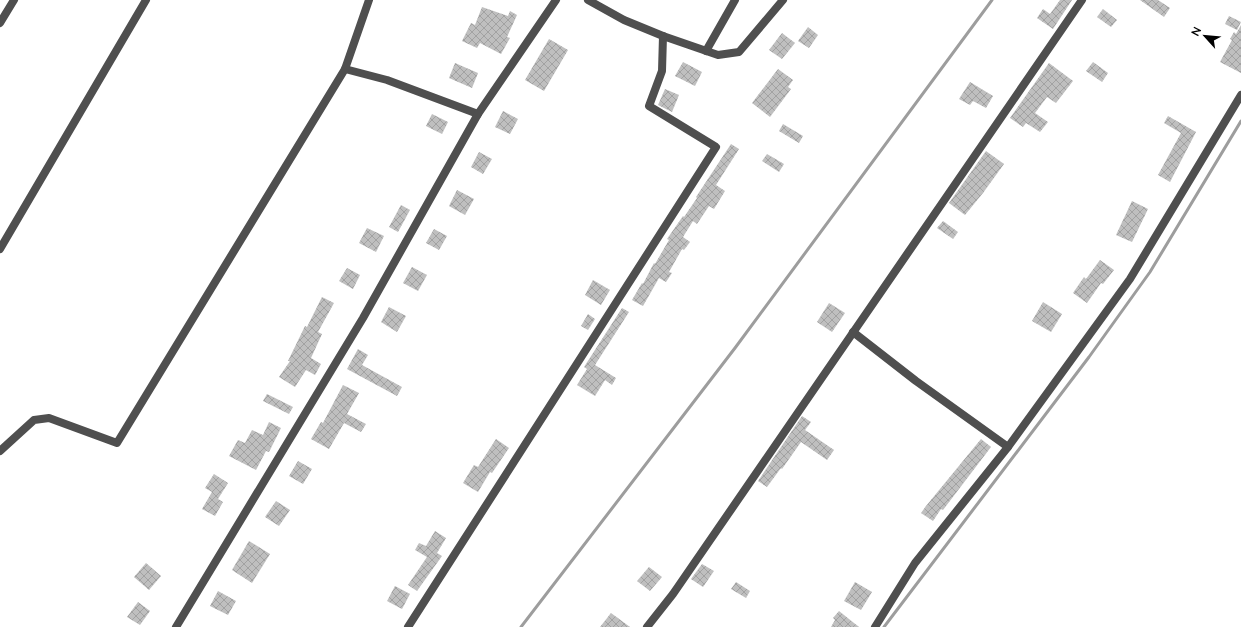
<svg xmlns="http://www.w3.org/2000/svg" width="1241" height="627" viewBox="0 0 1241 627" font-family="Lato,sans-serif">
  <defs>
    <pattern id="building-cross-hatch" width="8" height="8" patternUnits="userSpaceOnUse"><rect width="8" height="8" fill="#bfbfbf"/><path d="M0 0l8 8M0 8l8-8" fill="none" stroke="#a2a2a2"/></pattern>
  </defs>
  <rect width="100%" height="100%" fill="#fff"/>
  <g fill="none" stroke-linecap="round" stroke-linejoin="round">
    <g stroke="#9d9d9d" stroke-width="3">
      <polyline points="521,627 735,348 992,0"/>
      <polyline points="884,627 1089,357 1150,272 1241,121"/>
    </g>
  </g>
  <g fill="url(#building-cross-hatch)">
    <polygon points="1060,0 1072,0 1053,29 1037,18 1043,9 1050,14"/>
    <polygon points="1140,0 1158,0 1170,8 1164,17"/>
    <polygon points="482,7 508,16 510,11 517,15 507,37 510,38 501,54 480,43 477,48 462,41 471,23 475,25"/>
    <polygon points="1103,9 1117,20 1111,27 1097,17"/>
    <polygon points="1229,16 1241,22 1237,30 1225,24"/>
    <polygon points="1241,25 1241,73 1220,62 1232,40 1230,39 1234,32 1236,34"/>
    <polygon points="808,27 818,35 809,48 798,41"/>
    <polygon points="782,33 795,43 782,59 769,50"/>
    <polygon points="549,39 568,50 544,91 525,80"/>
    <polygon points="683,62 702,72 695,86 675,76"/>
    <polygon points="1093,62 1108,73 1102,82 1086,71"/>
    <polygon points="455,63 478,73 472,88 449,78"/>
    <polygon points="1049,63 1073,81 1056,103 1047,97 1035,113 1048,122 1040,132 1026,123 1023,127 1010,118"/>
    <polygon points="778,69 793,80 788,87 791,89 770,117 752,103"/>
    <polygon points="970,82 993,96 986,108 973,101 970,105 959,99"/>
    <polygon points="665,89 679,95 672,112 658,105"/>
    <polygon points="503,111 518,119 510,134 495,127"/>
    <polygon points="432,114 448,122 442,134 426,126"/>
    <polygon points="1168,116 1196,132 1170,182 1158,175 1181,133 1164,123"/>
    <polygon points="783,124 803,136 799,143 779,131"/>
    <polygon points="731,144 739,149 716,185 725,191 714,209 709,206 697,224 693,221 683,237 690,242 684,250 682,249 669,272 672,273 666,282 659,278 643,306 632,300 642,283 643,284 654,263 655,264 669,240 667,239 683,216 684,217 697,198 696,197"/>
    <polygon points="986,151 1004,164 983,193 965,215 949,203"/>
    <polygon points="479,152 492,159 483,174 471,167"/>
    <polygon points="767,154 784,164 779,172 762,161"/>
    <polygon points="457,190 474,199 465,215 449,206"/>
    <polygon points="1132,201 1148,209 1132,242 1116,235"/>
    <polygon points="401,205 410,210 398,232 389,227"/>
    <polygon points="943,221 958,232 953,239 937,228"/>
    <polygon points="367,228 384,236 376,252 359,243"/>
    <polygon points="434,229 447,236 439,250 426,243"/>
    <polygon points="1100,260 1114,270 1103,284 1101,283 1087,303 1073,293 1084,277 1086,279"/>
    <polygon points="412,267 427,275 418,291 403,283"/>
    <polygon points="347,268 360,275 353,289 339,281"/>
    <polygon points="593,280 610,290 601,305 585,295"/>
    <polygon points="322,297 334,303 318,332 322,334 311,358 321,364 315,375 306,370 295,387 279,377 290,361 288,361 305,326 307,327"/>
    <polygon points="1043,302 1062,314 1051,332 1032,321"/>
    <polygon points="829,303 845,313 832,332 817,322"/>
    <polygon points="389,307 406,316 397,332 381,322"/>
    <polygon points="622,308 629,312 595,365 616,378 612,385 605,380 595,396 577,385 587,369 584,367"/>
    <polygon points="588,314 595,319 588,330 581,326"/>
    <polygon points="358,349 368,355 362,365 402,387 397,396 347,369"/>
    <polygon points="343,385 359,393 347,414 366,424 361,432 344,423 329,449 311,439 321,422 323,423"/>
    <polygon points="267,394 293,407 289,414 263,401"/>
    <polygon points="802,416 811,422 805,430 834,450 827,460 801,442 782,469 781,468 767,487 758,481"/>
    <polygon points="269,422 281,428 269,452 266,451 256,470 229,456 238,440 245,443 252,430 263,435"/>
    <polygon points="496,439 509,448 492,473 490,472 478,492 463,483 474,465 478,467"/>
    <polygon points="981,439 991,447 943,510 941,509 933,521 921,513 926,506"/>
    <polygon points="298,461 312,469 303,484 289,476"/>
    <polygon points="214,474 228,483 218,499 223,502 215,516 202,509 212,492 205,488"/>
    <polygon points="276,501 290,510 279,526 265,517"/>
    <polygon points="435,531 446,538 437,553 442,556 417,591 408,585 427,557 415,550 419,543 426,546"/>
    <polygon points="249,541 270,554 252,583 232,570"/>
    <polygon points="146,563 161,576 149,590 134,577"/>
    <polygon points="702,564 714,571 703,587 691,579"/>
    <polygon points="649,567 662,577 650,591 637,581"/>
    <polygon points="736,582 750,591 746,598 731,589"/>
    <polygon points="855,582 872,592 861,610 844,601"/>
    <polygon points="395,586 410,594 402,609 387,601"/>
    <polygon points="218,591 236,601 228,615 210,606"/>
    <polygon points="138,602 150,611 140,625 127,617"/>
    <polygon points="839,611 859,627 831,627 835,620 833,618"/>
    <polygon points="611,613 630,627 600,627"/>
  </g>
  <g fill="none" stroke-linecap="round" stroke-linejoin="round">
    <g stroke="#4f4f4f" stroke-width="8">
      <polyline points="588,0 624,20 663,36 718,55 739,52 783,0"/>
      <polyline points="0,23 14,0"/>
      <polyline points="706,51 735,0"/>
      <polyline points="345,69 387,80 478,114"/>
      <polyline points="0,249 146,0"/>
      <polyline points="853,332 916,381 1008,447"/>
      <polyline points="0,451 34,420 49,418 117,443 345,69 369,0"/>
      <polyline points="176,627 363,318 478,114 556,0"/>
      <polyline points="408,627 716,147 649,106 662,71 663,36"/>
      <polyline points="647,627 673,594 1082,0"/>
      <polyline points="875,627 915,563 1008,447 1130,279 1241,95"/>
    </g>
  </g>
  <g transform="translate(1205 36) rotate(297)" stroke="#ffffff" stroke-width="3" paint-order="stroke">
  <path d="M0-3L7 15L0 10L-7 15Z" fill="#000000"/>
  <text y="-6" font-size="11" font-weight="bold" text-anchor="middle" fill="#000000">N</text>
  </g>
</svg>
